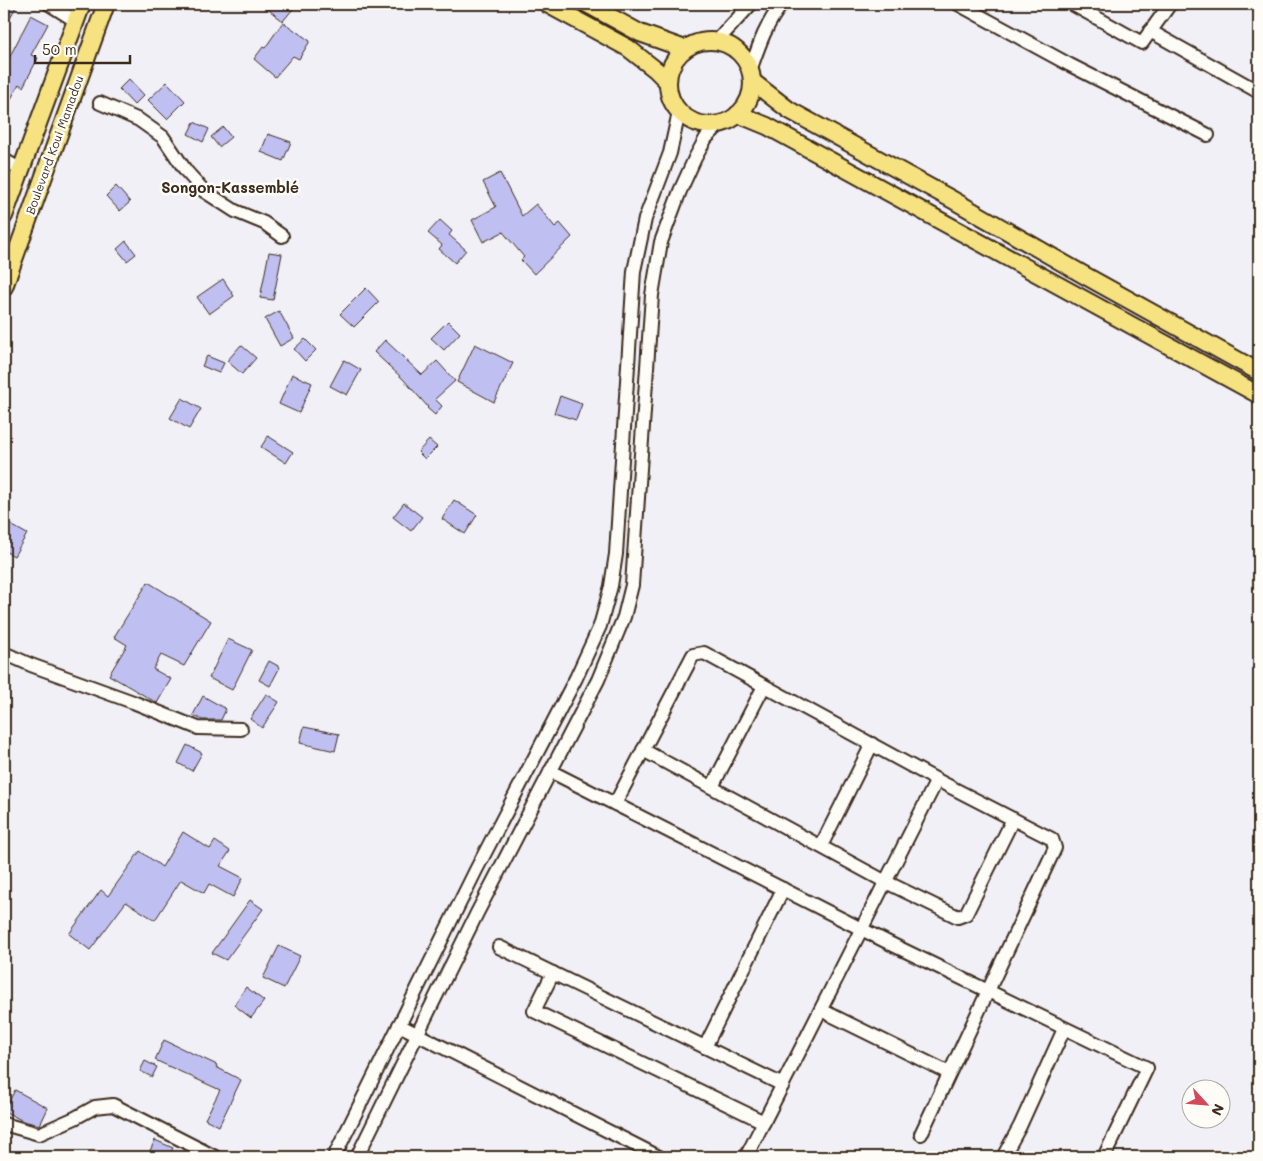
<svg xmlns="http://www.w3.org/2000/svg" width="1263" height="1161" viewBox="0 0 1263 1161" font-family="Mali,sans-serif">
  <rect width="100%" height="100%" fill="#f1f0f6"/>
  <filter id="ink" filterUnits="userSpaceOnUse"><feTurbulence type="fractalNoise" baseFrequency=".02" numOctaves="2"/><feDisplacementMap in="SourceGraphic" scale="10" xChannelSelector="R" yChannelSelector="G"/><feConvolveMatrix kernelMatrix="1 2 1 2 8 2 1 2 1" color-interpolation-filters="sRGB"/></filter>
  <g filter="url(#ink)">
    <g fill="#c0bff1" stroke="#3b2a1e">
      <polygon points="4,4 10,4 16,7 4,28"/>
      <polygon points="261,4 297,4 283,21"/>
      <polygon points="31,15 48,24 31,55 38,58 23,87 19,84 4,112 4,61 7,62"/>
      <polygon points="283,22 310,41 299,59 293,56 275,77 254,59 263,47 265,48"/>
      <polygon points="129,79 144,95 134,105 119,89"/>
      <polygon points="167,82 185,101 167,119 148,100"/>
      <polygon points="194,122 209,129 203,142 188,134"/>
      <polygon points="223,127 231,137 219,147 211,137"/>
      <polygon points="268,134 291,142 283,161 261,152"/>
      <polygon points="500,173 522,216 536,204 555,227 560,223 572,237 534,274 521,260 524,257 503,232 483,242 472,220 496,207 483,182"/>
      <polygon points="116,186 130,202 120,211 106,196"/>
      <polygon points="440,220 452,231 449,235 466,250 455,263 439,249 442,245 428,233"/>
      <polygon points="126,241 136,254 127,261 117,249"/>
      <polygon points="269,252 282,254 273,300 260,298"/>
      <polygon points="223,279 234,296 209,314 197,297"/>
      <polygon points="366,288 379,302 354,327 340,314"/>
      <polygon points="279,311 294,338 280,346 265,319"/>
      <polygon points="448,321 460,333 444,350 431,338"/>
      <polygon points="305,339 316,350 305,361 294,349"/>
      <polygon points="385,340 422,375 437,361 455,381 435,399 442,406 435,415 427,408 428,407 403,379 374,352"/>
      <polygon points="475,344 513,363 494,402 457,382"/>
      <polygon points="241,345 256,358 242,374 227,361"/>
      <polygon points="207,356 224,363 219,373 202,366"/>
      <polygon points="344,360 361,370 347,395 330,386"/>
      <polygon points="292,374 312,383 299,413 279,404"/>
      <polygon points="560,396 582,404 576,420 554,413"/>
      <polygon points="182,398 201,409 189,429 170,418"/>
      <polygon points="268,436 293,452 286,463 261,447"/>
      <polygon points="429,440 437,447 425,459 418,452"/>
      <polygon points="454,500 477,515 465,534 442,519"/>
      <polygon points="404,503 422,517 411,531 393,517"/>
      <polygon points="4,521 27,534 14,556 4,551"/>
      <polygon points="148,582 211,621 184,666 161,655 153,669 171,679 157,703 109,675 127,645 114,637"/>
      <polygon points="228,639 252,650 232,690 209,678"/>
      <polygon points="269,661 280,667 270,686 259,680"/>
      <polygon points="266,694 279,702 262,728 250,719"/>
      <polygon points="203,696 226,709 221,720 202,720 193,715"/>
      <polygon points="304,727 339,734 335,751 300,743"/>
      <polygon points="187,745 202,753 192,771 178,763"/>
      <polygon points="183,832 210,849 215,841 230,851 220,866 243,878 233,897 209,884 204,893 181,880 155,920 126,902 90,950 69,934 101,890 108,896 140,851 162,867"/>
      <polygon points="250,900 263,909 226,960 212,953"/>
      <polygon points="279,946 300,956 284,988 263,978"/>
      <polygon points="246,987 264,1001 251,1018 234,1005"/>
      <polygon points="164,1040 217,1065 216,1067 241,1080 219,1126 205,1119 220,1090 155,1060"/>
      <polygon points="145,1061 157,1067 152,1077 140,1071"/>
      <polygon points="15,1090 48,1108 40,1125 23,1121 4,1111"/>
      <polygon points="155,1140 173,1148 169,1157 147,1157"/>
    </g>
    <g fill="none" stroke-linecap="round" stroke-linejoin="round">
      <g stroke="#3b2a1e" stroke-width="16">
        <g id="minor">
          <polyline points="49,4 76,21"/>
          <polyline points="958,4 1070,65 1208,135"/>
          <polyline points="1072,4 1142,43 1170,4"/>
          <polyline points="1150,31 1259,92"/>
          <polyline points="717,41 751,4"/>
          <path d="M 751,68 C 759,45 766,24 782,4"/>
          <polyline points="100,103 139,120 163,137 186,171 204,191 235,211 264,223 282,236"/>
          <polyline points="4,160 21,170"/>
          <polyline points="4,653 31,665 133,702 198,728 241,729"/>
          <polyline points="643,750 886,882 958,917 966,914 1013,819"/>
          <polyline points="550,771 891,944 1147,1068 1104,1157"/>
          <polyline points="712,787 764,686"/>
          <polyline points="615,804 693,655 704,653 937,780 1052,839 1055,848 921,1134"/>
          <polyline points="821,846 872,744"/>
          <polyline points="499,947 783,1085"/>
          <polyline points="553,973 534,1011 764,1122"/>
          <polyline points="821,1010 949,1073"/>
          <polyline points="399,1025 659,1157"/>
          <polyline points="705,1047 783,889"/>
          <polyline points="4,1124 39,1134 75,1118 95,1107 113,1105 215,1157"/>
          <polyline points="334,1157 476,870 576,678 600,626 611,586 616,554 634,271 645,219 670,153 679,112"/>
          <polyline points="357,1157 477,913 598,680 624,617 632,585 652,295 661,242 680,191 695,158 706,138 719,125"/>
          <polyline points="746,1157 937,780"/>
          <polyline points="1003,1157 1020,1126 1064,1029"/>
        </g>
      </g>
      <g stroke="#3b2a1e" stroke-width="20">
        <g id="major">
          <polyline points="547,4 628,48 656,70 668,82"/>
          <polyline points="587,4 640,33 685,49"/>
          <circle cx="710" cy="83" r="42"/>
          <polyline points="753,82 789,110 953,200 1084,275 1259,372"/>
          <polyline points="738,114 767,126 1259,395"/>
          <polyline points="4,216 82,4"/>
          <polyline points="4,287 106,4"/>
        </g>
      </g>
      <use href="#minor" stroke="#fdfcf7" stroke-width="12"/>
      <use href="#major" stroke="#f6e281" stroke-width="16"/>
    </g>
  </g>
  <g text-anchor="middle" stroke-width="5" stroke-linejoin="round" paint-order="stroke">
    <g font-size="12" fill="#3b2a1e" stroke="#fdfcf7">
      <text transform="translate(55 145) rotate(-70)" y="4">Boulevard Koui Mamadou</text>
    </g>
    <g font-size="15" font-weight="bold" fill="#3b2a1e" stroke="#fdfcf7">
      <text x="230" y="193">Songon-Kassemblé</text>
    </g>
  </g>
  <rect width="1263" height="1161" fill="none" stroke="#fdfcf7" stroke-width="20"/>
  <rect x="10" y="10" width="1243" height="1141" fill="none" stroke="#3b2a1e" stroke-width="2" filter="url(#ink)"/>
  <g transform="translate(1206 1104) rotate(116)"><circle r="24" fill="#fdfcf7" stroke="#afa8a0"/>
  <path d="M0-4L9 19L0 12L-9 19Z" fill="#d1495b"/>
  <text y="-8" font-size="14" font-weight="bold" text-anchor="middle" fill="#3b2a1e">N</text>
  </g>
  <path d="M35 55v8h95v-8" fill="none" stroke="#3b2a1e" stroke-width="2.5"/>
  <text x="42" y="55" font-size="15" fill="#3b2a1e" stroke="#fdfcf7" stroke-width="4" paint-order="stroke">50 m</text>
</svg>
